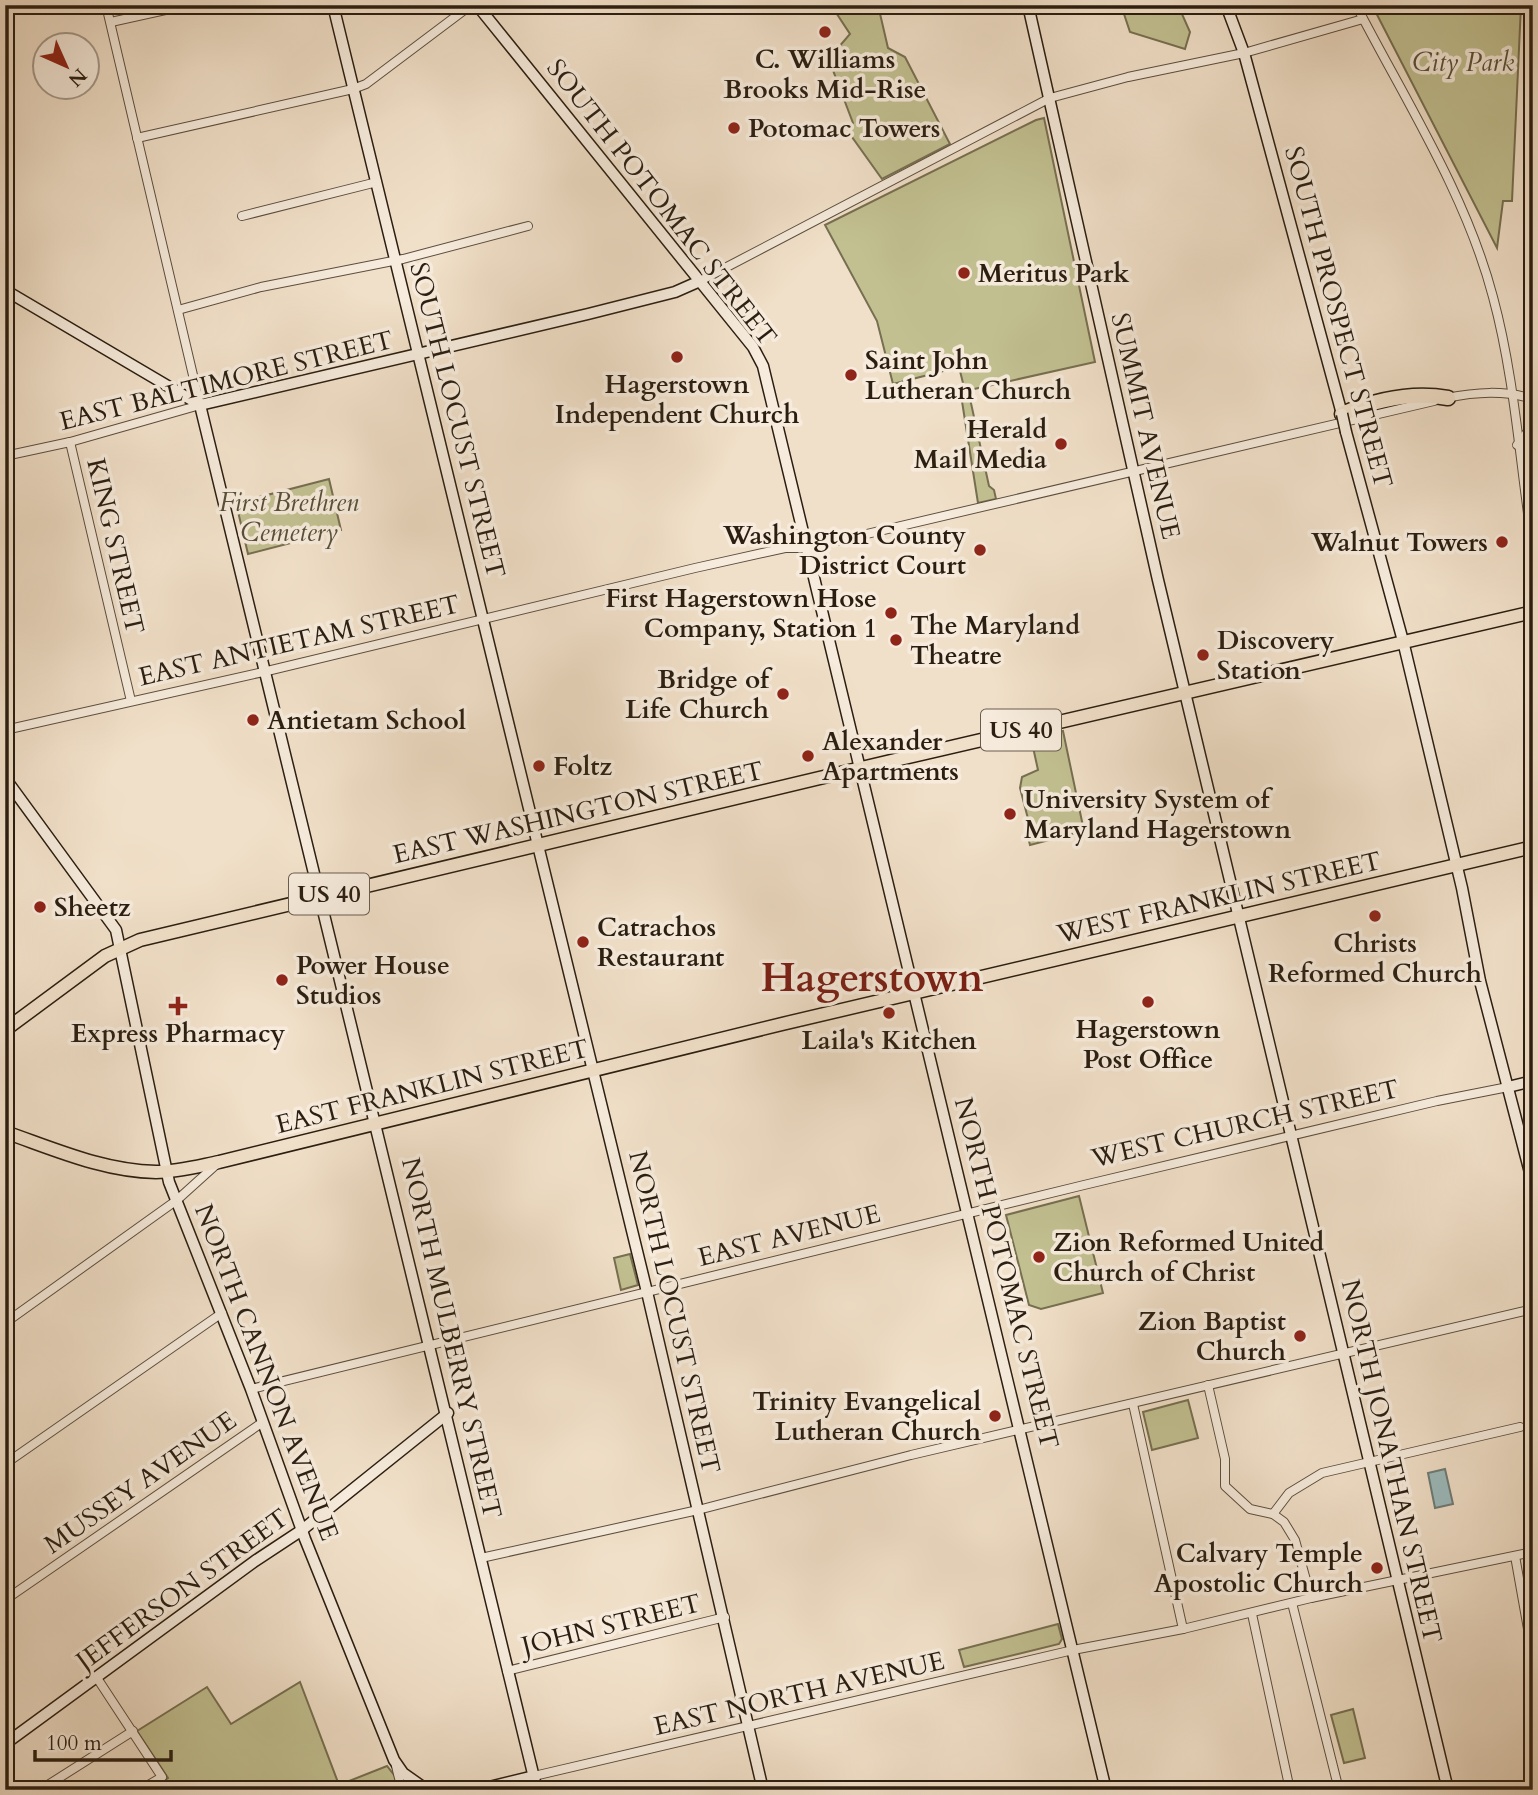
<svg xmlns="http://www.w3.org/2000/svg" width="1538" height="1795" viewBox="0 0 1538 1795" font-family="Cardo,serif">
  <rect width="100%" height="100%" fill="#f1e0c9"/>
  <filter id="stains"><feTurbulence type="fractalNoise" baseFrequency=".00286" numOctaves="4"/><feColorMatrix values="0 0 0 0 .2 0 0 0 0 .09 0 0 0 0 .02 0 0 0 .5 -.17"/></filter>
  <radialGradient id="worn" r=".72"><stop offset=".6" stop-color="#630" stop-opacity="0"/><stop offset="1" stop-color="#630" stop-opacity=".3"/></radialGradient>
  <g fill="#c2c091" stroke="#766f51" stroke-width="2">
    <polygon points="831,5 878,5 888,48 905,57 950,144 882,179 847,130 853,123 831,65 832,55 850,34"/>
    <polygon points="1121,5 1178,5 1190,32 1185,49 1130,32"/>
    <polygon points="1372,5 1521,5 1512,201 1503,201 1497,248"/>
    <polygon points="1044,118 1095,362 965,391 959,367 893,384 877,321 825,225 1036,120"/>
    <polygon points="969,394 989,486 994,490 996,499 978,503 961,395"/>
    <polygon points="329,479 341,530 248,554 236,503"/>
    <polygon points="1063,731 1084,831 1030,845 1028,837 1032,834 1020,788 1022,777 1038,770 1031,738"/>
    <polygon points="1079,1196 1103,1293 1041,1309 1029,1305 1006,1215"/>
    <polygon points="630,1254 638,1285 621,1290 614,1258"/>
    <polygon points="1188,1400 1198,1438 1152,1450 1143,1412"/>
    <polygon points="1058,1624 1062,1639 1059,1644 964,1667 959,1650"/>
    <polygon points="300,1682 339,1785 387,1766 406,1790 151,1790 168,1778 137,1731 207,1687 231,1724"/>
    <polygon points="1353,1709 1365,1758 1344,1763 1331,1715"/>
  </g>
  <polygon fill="#9cbbbd" stroke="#6f7c78" stroke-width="2" points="1445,1469 1453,1504 1435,1508 1428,1473"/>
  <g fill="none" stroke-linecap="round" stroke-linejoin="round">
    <g stroke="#5c4e3f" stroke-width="10">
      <g id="street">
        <path d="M 1356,5 C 1405,100 1466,194 1493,297 C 1515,378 1520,466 1533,548"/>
        <polyline points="111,22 188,5"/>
        <polyline points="137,138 353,89 366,84 471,5"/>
        <polyline points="242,216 377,182"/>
        <polyline points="700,281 1050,98 1128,77 1244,53 1363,19"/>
        <polyline points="178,310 261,287 403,259 528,226"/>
        <path d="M 1446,398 C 1476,392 1504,390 1533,399"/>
        <polyline points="70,442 131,701"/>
        <polyline points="1517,445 1533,425"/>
        <polyline points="5,456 70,442 200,405 106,5"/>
        <polyline points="5,730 263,672 695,568 785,548 807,548 1434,401"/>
        <polyline points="5,1323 177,1200 218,1163"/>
        <polyline points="1208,1385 1225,1459 1225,1486 1250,1509 1273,1514 1284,1522 1295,1540 1311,1598"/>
        <polyline points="251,1389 1084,1185 1437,1101 1508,1087"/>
        <polyline points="1133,1404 1183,1629"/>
        <polyline points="5,1464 222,1313"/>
        <polyline points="1273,1514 1289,1493 1322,1473 1520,1427"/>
        <polyline points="1515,1556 1533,1657"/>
        <polyline points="481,1558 698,1510 911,1455 1533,1309"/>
        <polyline points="5,1600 263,1422"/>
        <polyline points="1292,1603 1339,1790"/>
        <polyline points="1252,1614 1290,1790"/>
        <polyline points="507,1671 725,1617"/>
        <polyline points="97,1678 162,1777 140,1790"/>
        <polyline points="396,1766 402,1790"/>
        <polyline points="534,1776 1073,1650 1183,1629 1311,1598 1533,1552"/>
        <polyline points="40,1790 133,1731"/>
      </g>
    </g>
    <g stroke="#2b1e11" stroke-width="13">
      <g id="secondary">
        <polyline points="333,5 647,1292 763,1790"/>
        <polyline points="477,5 753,347 763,366 1106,1790"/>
        <polyline points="1028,5 1158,580 1448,1790"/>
        <polyline points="1226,5 1244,53 1342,414"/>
        <polyline points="5,290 200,405"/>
        <polyline points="200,405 537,1790"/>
        <polyline points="200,405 588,314 675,292 700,281"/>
        <polyline points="1346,432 1403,641 1462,888 1480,981 1533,1184"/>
        <polyline points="5,778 116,930 169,1182 251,1389 305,1539 394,1760 403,1773 427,1790"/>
        <polyline points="1508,1087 1533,1081"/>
        <polyline points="5,1744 255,1561 302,1530 448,1413"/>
        <polyline points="477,1790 534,1776"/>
      </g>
    </g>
    <g stroke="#2b1e11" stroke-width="15">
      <g id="primary">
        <polyline points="5,1030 105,956 140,940 891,761 1533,612"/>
        <path d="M 5,1132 C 54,1149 103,1171 156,1172 C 177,1172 199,1166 219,1162 L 782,1024 L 1533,847"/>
      </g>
    </g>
    <g stroke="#2b1e11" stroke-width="17">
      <path id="highway" d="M 1342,414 C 1375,400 1413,392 1448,398"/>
    </g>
    <use href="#street" stroke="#f6ebdc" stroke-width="8"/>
    <use href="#secondary" stroke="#f6ebdc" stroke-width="10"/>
    <use href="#primary" stroke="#f1e0c9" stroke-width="12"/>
    <use href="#highway" stroke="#f1e0c9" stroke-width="14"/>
    <g stroke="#2b1e11" stroke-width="13" stroke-linecap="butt">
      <polyline id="secondary-bridge" points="1342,414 1346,432"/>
    </g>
    <use href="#secondary-bridge" stroke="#f6ebdc" stroke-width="10"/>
  </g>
  <g fill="#8f2418" stroke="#f6ebdc" stroke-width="2.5">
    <circle cx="825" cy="32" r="7"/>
    <circle cx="734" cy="128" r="7"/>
    <circle cx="964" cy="273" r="7"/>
    <circle cx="677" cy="357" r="7"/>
    <circle cx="851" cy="375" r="7"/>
    <circle cx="1061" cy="444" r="7"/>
    <circle cx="1502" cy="542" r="7"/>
    <circle cx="980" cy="550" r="7"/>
    <circle cx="891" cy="613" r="7"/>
    <circle cx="896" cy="640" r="7"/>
    <circle cx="1203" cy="655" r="7"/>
    <circle cx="783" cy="694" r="7"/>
    <circle cx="253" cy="720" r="7"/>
    <circle cx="808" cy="756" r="7"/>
    <circle cx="539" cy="766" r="7"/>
    <circle cx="1010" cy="814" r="7"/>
    <circle cx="40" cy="907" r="7"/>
    <circle cx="1375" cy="916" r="7"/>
    <circle cx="583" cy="942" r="7"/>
    <circle cx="282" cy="980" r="7"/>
    <circle cx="1148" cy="1002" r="7"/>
    <path d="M174.5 995.5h7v7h7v7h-7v7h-7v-7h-7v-7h7z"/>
    <circle cx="889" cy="1013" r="7"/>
    <circle cx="1039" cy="1257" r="7"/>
    <circle cx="1300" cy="1336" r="7"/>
    <circle cx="995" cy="1416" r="7"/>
    <circle cx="1377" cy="1568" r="7"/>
  </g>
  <g text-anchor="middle" stroke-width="7" stroke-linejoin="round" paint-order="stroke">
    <g fill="#f6ebdc" stroke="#685c4e" stroke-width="2">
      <rect x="981" y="709.5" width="80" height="41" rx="5"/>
      <rect x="289" y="873.5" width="80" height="41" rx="5"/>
    </g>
    <g font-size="24" font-weight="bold" fill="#2b1e11">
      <text x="1021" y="738">US 40</text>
      <text x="329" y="902">US 40</text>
    </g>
    <g font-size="26" font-weight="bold" fill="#2b1e11" stroke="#f6ebdc" text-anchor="start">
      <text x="825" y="68" text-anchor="middle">C. Williams<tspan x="825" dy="30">Brooks Mid‐Rise</tspan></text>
      <text x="748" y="137">Potomac Towers</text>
      <text x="978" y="282">Meritus Park</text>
      <text x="865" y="369">Saint John<tspan x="865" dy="30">Lutheran Church</tspan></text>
      <text x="677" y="393" text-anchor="middle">Hagerstown<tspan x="677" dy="30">Independent Church</tspan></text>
      <text x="1047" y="438" text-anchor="end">Herald<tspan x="1047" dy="30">Mail Media</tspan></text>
      <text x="966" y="544" text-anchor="end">Washington County<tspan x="966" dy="30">District Court</tspan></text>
      <text x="1488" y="551" text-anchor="end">Walnut Towers</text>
      <text x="877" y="607" text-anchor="end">First Hagerstown Hose<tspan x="877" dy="30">Company, Station 1</tspan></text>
      <text x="910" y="634">The Maryland<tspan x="910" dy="30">Theatre</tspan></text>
      <text x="1217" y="649">Discovery<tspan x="1217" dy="30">Station</tspan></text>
      <text x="769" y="688" text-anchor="end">Bridge of<tspan x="769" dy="30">Life Church</tspan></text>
      <text x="267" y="729">Antietam School</text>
      <text x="822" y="750">Alexander<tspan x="822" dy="30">Apartments</tspan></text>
      <text x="553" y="775">Foltz</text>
      <text x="1024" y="808">University System of<tspan x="1024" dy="30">Maryland Hagerstown</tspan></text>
      <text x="54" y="916">Sheetz</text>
      <text x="597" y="936">Catrachos<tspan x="597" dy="30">Restaurant</tspan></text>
      <text x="1375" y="952" text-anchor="middle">Christs<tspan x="1375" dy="30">Reformed Church</tspan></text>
      <text x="296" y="974">Power House<tspan x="296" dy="30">Studios</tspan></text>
      <text x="1148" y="1038" text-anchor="middle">Hagerstown<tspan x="1148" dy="30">Post Office</tspan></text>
      <text x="178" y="1042" text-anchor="middle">Express Pharmacy</text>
      <text x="889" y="1049" text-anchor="middle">Laila's Kitchen</text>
      <text x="1053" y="1251">Zion Reformed United<tspan x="1053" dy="30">Church of Christ</tspan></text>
      <text x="1286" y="1330" text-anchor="end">Zion Baptist<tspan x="1286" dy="30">Church</tspan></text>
      <text x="981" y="1410" text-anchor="end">Trinity Evangelical<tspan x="981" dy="30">Lutheran Church</tspan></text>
      <text x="1363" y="1562" text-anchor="end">Calvary Temple<tspan x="1363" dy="30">Apostolic Church</tspan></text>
    </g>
    <g font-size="26" font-style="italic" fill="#584f37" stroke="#f6ebdc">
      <text x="1463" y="71">City Park</text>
      <text x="289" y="511">First Brethren<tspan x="289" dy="30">Cemetery</tspan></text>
    </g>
    <g font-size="26" fill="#2b1e11" stroke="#f6ebdc">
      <text transform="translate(662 202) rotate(52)" y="9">SOUTH POTOMAC STREET</text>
      <text transform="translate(1339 317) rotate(75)" y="9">SOUTH PROSPECT STREET</text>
      <text transform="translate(226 380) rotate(-14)" y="9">EAST BALTIMORE STREET</text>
      <text transform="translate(458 420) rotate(76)" y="9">SOUTH LOCUST STREET</text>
      <text transform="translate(1146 426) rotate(77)" y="9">SUMMIT AVENUE</text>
      <text transform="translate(116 546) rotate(77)" y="9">KING STREET</text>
      <text transform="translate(299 640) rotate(-13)" y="9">EAST ANTIETAM STREET</text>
      <text transform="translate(578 812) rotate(-13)" y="9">EAST WASHINGTON STREET</text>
      <text transform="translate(1219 897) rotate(-13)" y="9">WEST FRANKLIN STREET</text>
      <text transform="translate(432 1086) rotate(-14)" y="9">EAST FRANKLIN STREET</text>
      <text transform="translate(1245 1123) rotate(-13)" y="9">WEST CHURCH STREET</text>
      <text transform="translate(789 1235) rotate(-14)" y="9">EAST AVENUE</text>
      <text transform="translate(1007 1273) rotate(76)" y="9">NORTH POTOMAC STREET</text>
      <text transform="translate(675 1312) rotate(77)" y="9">NORTH LOCUST STREET</text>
      <text transform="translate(452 1338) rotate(77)" y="9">NORTH MULBERRY STREET</text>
      <text transform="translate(267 1372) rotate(69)" y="9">NORTH CANNON AVENUE</text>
      <text transform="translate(1392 1461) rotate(77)" y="9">NORTH JONATHAN STREET</text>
      <text transform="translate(140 1482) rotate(-35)" y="9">MUSSEY AVENUE</text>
      <text transform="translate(182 1589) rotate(-36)" y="9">JEFFERSON STREET</text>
      <text transform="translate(611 1624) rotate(-14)" y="9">JOHN STREET</text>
      <text transform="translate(799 1693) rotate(-13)" y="9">EAST NORTH AVENUE</text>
    </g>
    <g font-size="40" font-weight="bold" fill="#7a1f14" stroke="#f6ebdc">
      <text x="872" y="991">Hagerstown</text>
    </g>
  </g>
  <rect width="1538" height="1795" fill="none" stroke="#f1e0c9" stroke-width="28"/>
  <rect x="7" y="7" width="1524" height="1781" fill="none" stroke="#2b1e11" stroke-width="3.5"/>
  <rect x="14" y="14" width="1510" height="1767" fill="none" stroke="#2b1e11" stroke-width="2"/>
  <g transform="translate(66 66) rotate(135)"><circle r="33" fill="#f6ebdc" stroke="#a5998b" stroke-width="2"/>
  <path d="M0-5L12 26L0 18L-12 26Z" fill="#8f2418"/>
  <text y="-10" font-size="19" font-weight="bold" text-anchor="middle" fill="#2b1e11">N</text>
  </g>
  <path d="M35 1750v10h136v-10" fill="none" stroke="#2b1e11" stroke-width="3.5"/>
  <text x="46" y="1750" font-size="21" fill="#2b1e11" stroke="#f6ebdc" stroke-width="5" paint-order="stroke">100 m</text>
  <rect width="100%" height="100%" filter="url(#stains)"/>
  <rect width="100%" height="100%" fill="url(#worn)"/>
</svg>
